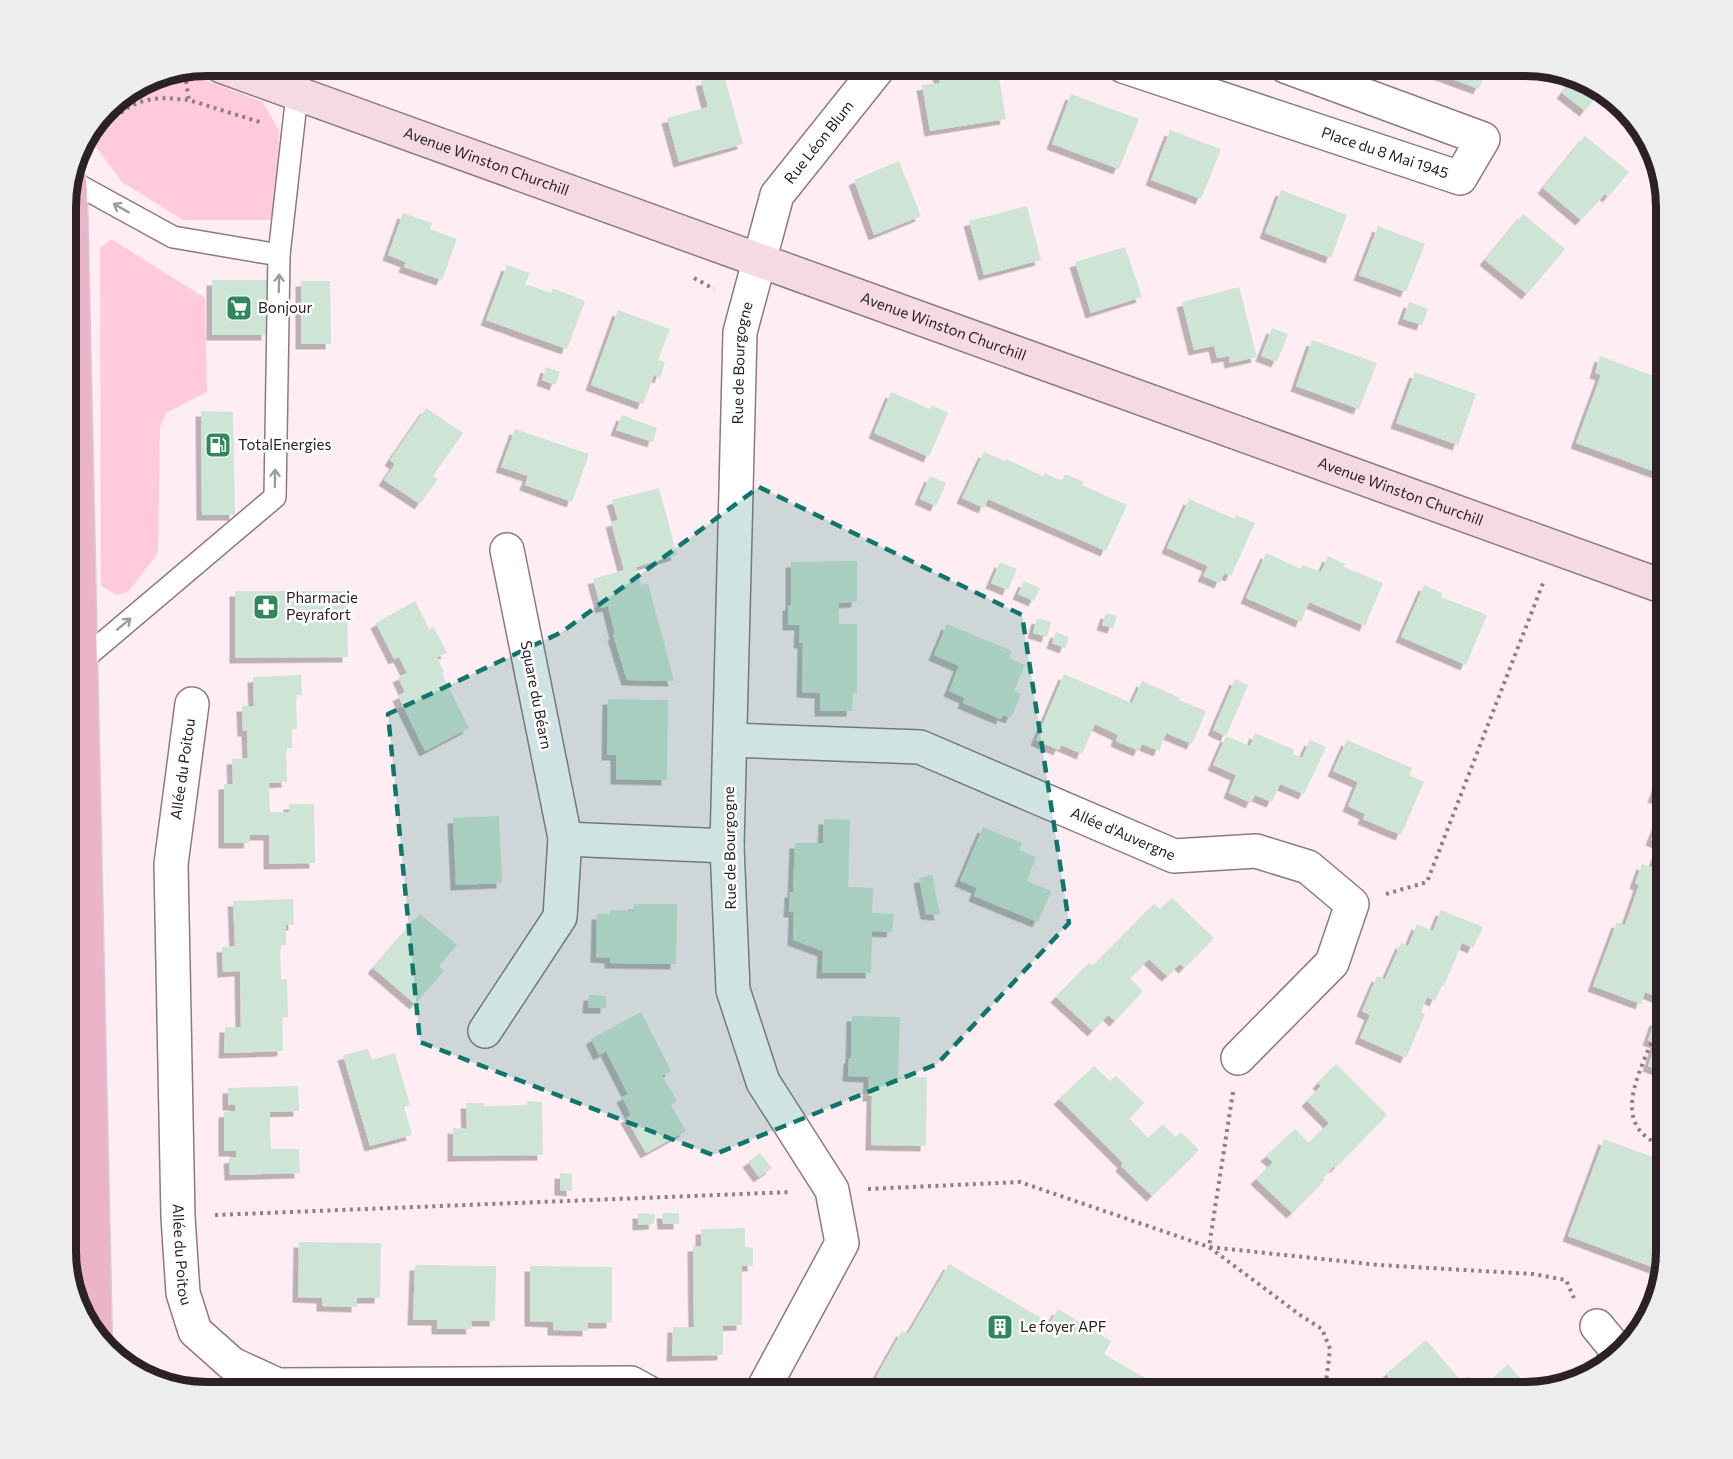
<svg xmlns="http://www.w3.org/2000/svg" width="1733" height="1459" viewBox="0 0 1733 1459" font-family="Commissioner,sans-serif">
  <defs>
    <filter id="shadow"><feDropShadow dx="-5.5" dy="5.5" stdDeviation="0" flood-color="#0004"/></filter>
  </defs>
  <rect width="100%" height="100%" fill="#feeef3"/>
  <g fill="#ffcbdc">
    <polygon points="159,77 197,77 263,102 279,131 277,208 270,220 183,220 122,182 96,147 102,126 118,99"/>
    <polygon points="111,239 205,298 207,392 166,413 160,427 158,553 128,592 117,595 101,586 100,248"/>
  </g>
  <g fill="#cde4d6" filter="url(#shadow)">
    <polygon points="987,66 997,66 1006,119 930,131 922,85 940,83 938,74"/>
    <polygon points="1423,66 1488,66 1479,89 1422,68"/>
    <polygon points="724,75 743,144 679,162 667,118 708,107 701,81"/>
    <polygon points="1576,76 1598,94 1585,111 1562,93"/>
    <polygon points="1071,94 1139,119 1119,169 1052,144"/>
    <polygon points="1170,130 1221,149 1201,199 1151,180"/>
    <polygon points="1585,136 1629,172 1608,197 1605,194 1581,220 1543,188"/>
    <polygon points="899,161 921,216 874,235 854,180"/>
    <polygon points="1281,190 1347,215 1331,258 1265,233"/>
    <polygon points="1027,206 1041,260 984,275 969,221"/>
    <polygon points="403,213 432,223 430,229 457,239 442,280 404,267 406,262 388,255"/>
    <polygon points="1523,214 1565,249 1527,294 1485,260"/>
    <polygon points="1378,226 1425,244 1406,292 1359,275"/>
    <polygon points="1125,247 1142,297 1091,313 1075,262"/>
    <polygon points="507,265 530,273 525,284 551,293 553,288 585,301 567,349 486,320"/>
    <rect x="212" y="280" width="55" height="55"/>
    <polygon points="301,281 330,281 331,344 301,344"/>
    <polygon points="1239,287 1257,357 1230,363 1229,356 1217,358 1214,346 1194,350 1182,302"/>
    <polygon points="1409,302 1428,309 1422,325 1403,319"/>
    <polygon points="618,310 670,329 658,360 665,362 660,378 654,375 643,404 591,385"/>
    <polygon points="1272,328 1288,334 1277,362 1261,356"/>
    <polygon points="1312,340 1377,363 1359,409 1296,386"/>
    <polygon points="1600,356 1667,381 1667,458 1661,474 1576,443 1601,375 1595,373"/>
    <polygon points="546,367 560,372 555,385 542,380"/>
    <polygon points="1415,372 1476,394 1458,445 1396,423"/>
    <polygon points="891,392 930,409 932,405 948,413 929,457 874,433"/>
    <polygon points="426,408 463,433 433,476 438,479 420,504 384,480 395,464 390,460"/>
    <polygon points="201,411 233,412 235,515 202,515"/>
    <polygon points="622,415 657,428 653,442 616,430"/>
    <polygon points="515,429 589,454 572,502 525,485 528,476 501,467"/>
    <polygon points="984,452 1005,461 1006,459 1043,476 1044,473 1062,481 1065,474 1084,482 1082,485 1127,505 1106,551 988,499 984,508 962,498"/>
    <polygon points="930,476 946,483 936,506 920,499"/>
    <polygon points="659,488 677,555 636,567 641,585 648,583 674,681 627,680 613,635 615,634 608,606 601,608 593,579 624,570 611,522 618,520 612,500"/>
    <polygon points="1189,499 1235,519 1236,515 1255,523 1231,576 1224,573 1220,583 1203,576 1208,566 1167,548"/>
    <polygon points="1266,553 1301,569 1303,565 1321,572 1328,556 1345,564 1344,567 1383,583 1365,626 1309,602 1301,622 1246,598"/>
    <polygon points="857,561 857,602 839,603 839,624 857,624 857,693 853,693 852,711 820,711 820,693 802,692 803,643 799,643 800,625 788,625 788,605 791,605 791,562"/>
    <polygon points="1000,562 1017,569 1008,590 991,583"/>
    <polygon points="1024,581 1040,588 1034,601 1018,594"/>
    <polygon points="1424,585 1442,593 1441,597 1487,615 1466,665 1401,637"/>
    <polygon points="235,591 347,591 348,657 235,658"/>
    <polygon points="415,601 429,629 434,627 447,653 437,657 444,672 442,674 469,728 425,751 398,696 405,692 398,677 407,673 399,657 394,659 376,623"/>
    <polygon points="1106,613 1117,616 1113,628 1102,625"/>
    <polygon points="1037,618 1051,622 1047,637 1033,633"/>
    <polygon points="947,624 1012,651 1009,658 1025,665 1014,691 1021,694 1011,718 1003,715 1001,719 963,703 965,698 949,691 959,666 934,655"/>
    <polygon points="1056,632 1069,637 1065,648 1052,643"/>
    <polygon points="1064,674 1132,703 1142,681 1180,698 1179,700 1206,711 1192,744 1166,733 1159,751 1142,744 1139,751 1116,741 1118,735 1095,724 1082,754 1061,745 1059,750 1036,740"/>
    <polygon points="301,675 302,695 296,695 297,729 292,729 292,748 286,748 287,782 269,783 270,812 289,812 289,804 314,804 315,863 269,864 269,835 250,835 249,843 224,843 224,784 233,784 232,759 248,758 247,731 243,731 242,706 254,706 253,677"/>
    <polygon points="1235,679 1248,685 1226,736 1213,730"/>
    <polygon points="608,699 668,700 667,780 616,779 616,755 607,755"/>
    <polygon points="1255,733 1295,750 1293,754 1302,758 1310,740 1326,747 1304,794 1280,784 1272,802 1255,795 1251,803 1229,793 1236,775 1213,765 1226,736 1250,746"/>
    <polygon points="1347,740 1412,768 1409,775 1424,782 1401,835 1363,819 1365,814 1348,806 1358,782 1333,771"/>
    <polygon points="1660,778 1667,780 1667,941 1665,940 1653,974 1667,979 1667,1001 1645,992 1641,1004 1593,986 1617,922 1625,925 1639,885 1635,883 1642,864 1652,867 1661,844 1651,840 1666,802 1653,797"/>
    <polygon points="499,816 502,883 456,885 453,818"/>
    <polygon points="824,819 850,820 848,887 873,888 872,913 894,914 892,932 872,931 871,973 822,973 823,951 793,940 794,912 789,912 790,892 793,892 795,843 823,843"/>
    <polygon points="983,827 1022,843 1019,850 1036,857 1027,881 1051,891 1038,922 974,896 977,888 960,881"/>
    <polygon points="932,875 940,915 926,914 919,878"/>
    <polygon points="1172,898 1214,938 1184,968 1180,964 1167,976 1149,959 1130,978 1143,991 1115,1021 1108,1015 1093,1031 1056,997 1089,963 1093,966 1154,904 1160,909"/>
    <polygon points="293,899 294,925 286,924 286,945 280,945 281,980 287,979 288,1017 282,1017 283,1051 224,1053 225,1027 241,1027 240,971 223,972 222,947 235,946 233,901"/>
    <polygon points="634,904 677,904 676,964 610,963 610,958 596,957 597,914 610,914 610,910 634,911"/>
    <polygon points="1441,910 1483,927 1473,948 1462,943 1444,986 1442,985 1435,1001 1427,997 1421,1012 1425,1014 1406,1058 1360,1038 1370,1015 1362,1011 1377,976 1385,979 1401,943 1408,946 1417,924 1433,931"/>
    <polygon points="420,914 457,945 439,966 444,971 415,1004 373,968"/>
    <polygon points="589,995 606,996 606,1008 588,1008"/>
    <polygon points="641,1012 671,1071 662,1076 677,1101 671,1105 686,1131 646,1153 626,1118 631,1115 622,1097 628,1094 606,1051 599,1055 591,1039"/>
    <polygon points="852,1016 900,1017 898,1077 927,1077 926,1146 871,1145 872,1096 868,1096 869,1077 848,1076 849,1058 851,1058"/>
    <polygon points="1655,1020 1667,1024 1667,1073 1648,1066 1656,1043 1648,1040"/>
    <polygon points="368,1049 372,1060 395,1053 410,1105 404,1107 412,1135 370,1146 343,1055"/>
    <polygon points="1336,1064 1387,1115 1335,1168 1334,1166 1323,1178 1325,1180 1292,1213 1256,1179 1273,1162 1266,1156 1295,1129 1309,1143 1329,1123 1307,1101 1321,1086 1318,1083"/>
    <polygon points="1094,1066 1110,1081 1116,1076 1144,1103 1129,1118 1148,1138 1163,1124 1175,1137 1181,1132 1199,1150 1152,1196 1121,1166 1123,1163 1059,1099"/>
    <polygon points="298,1086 299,1111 270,1112 270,1130 271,1149 299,1149 300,1173 230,1175 229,1158 236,1157 236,1151 224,1151 224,1112 235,1111 235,1105 228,1105 228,1088"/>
    <polygon points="527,1101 542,1102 543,1155 453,1156 453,1128 467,1129 466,1103 484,1103 484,1106 527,1105"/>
    <polygon points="1604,1139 1667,1162 1667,1252 1663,1271 1568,1236"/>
    <polygon points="760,1153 772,1168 759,1177 748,1162"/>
    <polygon points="560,1173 572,1174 572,1191 560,1190"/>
    <polygon points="638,1213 655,1214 654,1224 638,1225"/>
    <polygon points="662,1213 679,1213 679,1224 663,1224"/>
    <polygon points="745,1228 745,1247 753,1248 753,1266 742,1266 742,1325 723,1326 723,1355 672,1356 673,1327 694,1327 693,1246 701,1246 701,1229"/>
    <polygon points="299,1242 381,1243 380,1298 357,1298 357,1307 322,1306 322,1298 298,1297"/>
    <polygon points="949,1264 1050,1323 1058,1309 1111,1341 1104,1354 1157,1385 1152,1393 1008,1393 985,1380 977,1393 867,1393 902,1331 908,1334"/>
    <polygon points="415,1265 496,1266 495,1321 471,1321 472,1329 437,1329 437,1320 413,1320"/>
    <polygon points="530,1266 612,1267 612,1323 588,1323 588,1331 553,1330 553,1322 530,1321"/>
    <polygon points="1426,1340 1462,1382 1468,1376 1480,1390 1508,1364 1532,1392 1403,1393 1386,1374"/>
  </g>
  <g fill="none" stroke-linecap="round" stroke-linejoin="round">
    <g stroke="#8f7980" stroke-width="24">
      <g id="service">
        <polyline points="71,181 173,237 279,255 275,497 80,662"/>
        <polyline points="279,255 297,94"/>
      </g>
    </g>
    <g stroke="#8f7980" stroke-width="36">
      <g id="minor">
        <path id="s1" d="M 1123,66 L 1460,178 L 1483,139 L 1285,66"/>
        <path id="s2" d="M 192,704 L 171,864 L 178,1217 L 183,1293 L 195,1331 L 232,1364 L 278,1385 L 631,1383 L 649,1393"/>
        <path id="s3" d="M 730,740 L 920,747 L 1174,856 L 1256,851 L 1308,867 L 1352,904 L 1332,963 L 1238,1058"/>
        <polyline points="565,839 727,846"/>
        <polyline points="485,1031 560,917 565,838 507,550"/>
        <polyline points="1597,1326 1620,1354"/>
        <path id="s4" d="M 761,1393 L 842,1243 L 832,1190 L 763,1082 L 733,990 L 727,846 L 740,332 L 777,195 L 880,66"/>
      </g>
    </g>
    <g stroke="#8f7980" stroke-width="36">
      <polyline id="tertiary" points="66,1247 93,1241"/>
    </g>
    <g stroke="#8f7980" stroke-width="36">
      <g id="secondary">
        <path id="s5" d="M 221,66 L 1667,588"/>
      </g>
    </g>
    <g stroke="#d1cecf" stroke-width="36">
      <polyline id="primary" points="70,183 95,1333"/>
    </g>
    <g stroke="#8d8085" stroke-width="4" stroke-dasharray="3 4.5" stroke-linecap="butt">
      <polyline points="186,81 189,100 263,123"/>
      <path d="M 100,120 C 119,120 118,112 133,105 C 152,96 169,98 189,100"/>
      <polyline points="694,278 714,289"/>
      <polyline points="1386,894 1427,882 1543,583"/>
      <path d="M 1651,1043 C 1635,1083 1611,1128 1667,1148"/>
      <polyline points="1233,1092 1209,1247 1379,1265 1533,1274 1566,1280 1574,1298"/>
      <polyline points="868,1189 1020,1182 1209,1247 1300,1315 1322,1329 1330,1349 1325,1391 1326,1393"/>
      <polyline points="215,1215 792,1192"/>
      <polyline points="196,1391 200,1383"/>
    </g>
    <use href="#service" stroke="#fff" stroke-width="21"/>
    <use href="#minor" stroke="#fff" stroke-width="33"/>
    <use href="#tertiary" stroke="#fff" stroke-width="33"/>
    <use href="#secondary" stroke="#f5dae4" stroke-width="33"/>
    <use href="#primary" stroke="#ebb4c8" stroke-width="33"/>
  </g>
  <defs><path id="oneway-shaft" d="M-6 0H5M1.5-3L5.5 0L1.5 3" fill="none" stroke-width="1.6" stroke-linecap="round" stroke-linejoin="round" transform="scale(1.5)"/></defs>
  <g stroke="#a09c9d">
    <use href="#oneway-shaft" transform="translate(121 208) rotate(-151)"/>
    <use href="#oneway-shaft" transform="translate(279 283) rotate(-89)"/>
    <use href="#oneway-shaft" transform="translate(275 478) rotate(-89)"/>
    <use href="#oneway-shaft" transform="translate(124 624) rotate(-40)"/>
  </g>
  <path fill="#0f766e" fill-opacity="0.2" stroke="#0f766e" stroke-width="4.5" stroke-dasharray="12 8" stroke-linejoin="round" d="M 759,487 L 1022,615 L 1069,923 L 937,1064 L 713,1155 L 420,1042 L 388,714 L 562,632 Z"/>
  <defs>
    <g id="supermarket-square" transform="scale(1.35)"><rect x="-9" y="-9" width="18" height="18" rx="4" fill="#2f875b" stroke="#fff"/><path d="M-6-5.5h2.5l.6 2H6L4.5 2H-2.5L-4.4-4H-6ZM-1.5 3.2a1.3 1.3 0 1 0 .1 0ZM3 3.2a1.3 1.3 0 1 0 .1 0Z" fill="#fff"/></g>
    <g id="fuel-square" transform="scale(1.35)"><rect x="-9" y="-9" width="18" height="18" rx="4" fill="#2f875b" stroke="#fff"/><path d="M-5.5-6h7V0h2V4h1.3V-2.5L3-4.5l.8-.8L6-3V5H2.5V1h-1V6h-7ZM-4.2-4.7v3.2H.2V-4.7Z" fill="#fff"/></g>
    <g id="pharmacy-square" transform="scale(1.35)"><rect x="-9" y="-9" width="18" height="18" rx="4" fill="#2f875b" stroke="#fff"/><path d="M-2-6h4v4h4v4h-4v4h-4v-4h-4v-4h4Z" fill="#fff"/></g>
    <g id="building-square" transform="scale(1.35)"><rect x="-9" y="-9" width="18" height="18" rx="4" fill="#2f875b" stroke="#fff"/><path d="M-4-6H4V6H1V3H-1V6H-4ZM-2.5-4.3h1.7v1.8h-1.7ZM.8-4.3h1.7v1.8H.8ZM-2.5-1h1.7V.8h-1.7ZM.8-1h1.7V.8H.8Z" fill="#fff"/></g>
  </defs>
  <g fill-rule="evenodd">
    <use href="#supermarket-square" x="239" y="308"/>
    <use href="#fuel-square" x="218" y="445"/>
    <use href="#pharmacy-square" x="266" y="607"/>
    <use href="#building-square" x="1000" y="1327"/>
  </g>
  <g text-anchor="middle" stroke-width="5" stroke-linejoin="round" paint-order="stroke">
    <g font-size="15" fill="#2c2226" stroke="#fff">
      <text dy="5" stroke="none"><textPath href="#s4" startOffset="1317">Rue Léon Blum</textPath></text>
      <text dy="5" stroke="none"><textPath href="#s1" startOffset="276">Place du 8 Mai 1945</textPath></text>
      <text dy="5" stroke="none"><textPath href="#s5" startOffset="282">Avenue Winston Churchill</textPath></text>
      <text dy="5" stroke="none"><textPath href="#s5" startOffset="768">Avenue Winston Churchill</textPath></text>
      <text dy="5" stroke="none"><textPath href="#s4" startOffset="1077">Rue de Bourgogne</textPath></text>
      <text dy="5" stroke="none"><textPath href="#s5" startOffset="1254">Avenue Winston Churchill</textPath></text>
      <text transform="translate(536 695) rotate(79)" y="5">Square du Béarn</text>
      <text transform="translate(183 769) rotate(-82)" y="5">Allée du Poitou</text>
      <text dy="5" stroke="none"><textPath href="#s3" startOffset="411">Allée d'Auvergne</textPath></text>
      <text transform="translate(730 848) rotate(-91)" y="5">Rue de Bourgogne</text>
      <text dy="5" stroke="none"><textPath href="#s2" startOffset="552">Allée du Poitou</textPath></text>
    </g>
    <g font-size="15" fill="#2c2226" stroke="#fff" text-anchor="start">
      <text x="258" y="313">Bonjour</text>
      <text x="238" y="450">TotalEnergies</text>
      <text x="286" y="603">Pharmacie<tspan x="286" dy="17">Peyrafort</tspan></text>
      <text x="1020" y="1332">Le foyer APF</text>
    </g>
  </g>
  <path d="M0 0H1733V1459H0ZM207 76H1525A131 131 0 0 1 1656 207V1251A131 131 0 0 1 1525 1382H207A131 131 0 0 1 76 1251V207A131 131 0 0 1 207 76Z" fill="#eeedee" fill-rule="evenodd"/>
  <path fill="none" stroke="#2c2226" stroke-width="8" d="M207 76H1525A131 131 0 0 1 1656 207V1251A131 131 0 0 1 1525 1382H207A131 131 0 0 1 76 1251V207A131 131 0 0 1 207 76Z"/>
</svg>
